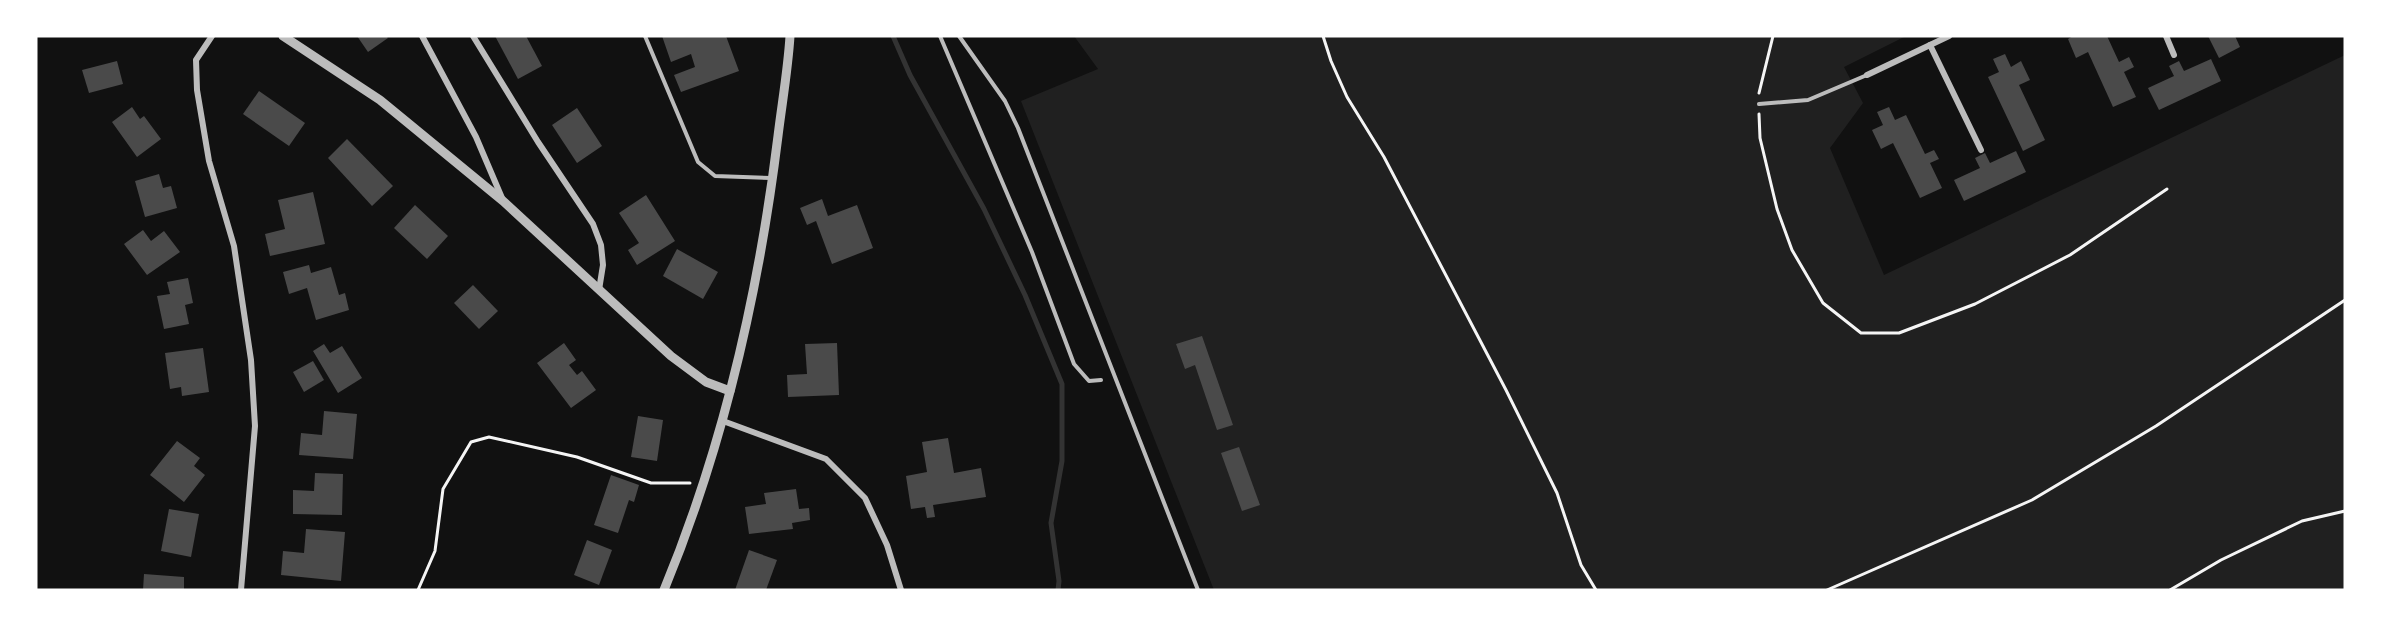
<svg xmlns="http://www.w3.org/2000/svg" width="2381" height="626" viewBox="0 0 2381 626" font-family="'Public Sans',sans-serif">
  <rect width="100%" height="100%" fill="#111"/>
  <polygon fill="#202020" points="1074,36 1906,36 1844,67 1863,103 1830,148 1884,275 2345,55 2345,590 1214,590 1021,101 1098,69"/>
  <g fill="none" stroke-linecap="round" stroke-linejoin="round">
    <polyline stroke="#333" stroke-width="5" points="893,36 910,75 984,209 1025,295 1062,384 1062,461 1051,523 1059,581 1058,590"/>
  </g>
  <g fill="#4a4a4a">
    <polygon points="357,36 386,36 388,38 368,52"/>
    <polygon points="495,36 526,36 542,66 518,79"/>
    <polygon points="662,36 726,36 739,71 681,92 674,75 695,67 691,54 671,62"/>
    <polygon points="2073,36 2107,36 2119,62 2129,57 2134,67 2124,72 2136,97 2113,107 2088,52 2076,58 2068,39"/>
    <polygon points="2208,36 2235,36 2240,47 2219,58"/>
    <polygon points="2005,54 2011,67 2021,61 2030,80 2019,85 2045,140 2023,151 1988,77 1999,72 1993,59"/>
    <polygon points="2211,59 2221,81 2159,110 2148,88 2174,76 2169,66 2179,61 2184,71"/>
    <polygon points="117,61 123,84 89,93 82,70"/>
    <polygon points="259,91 305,123 289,146 243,114"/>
    <polygon points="132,107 140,119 144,116 161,139 137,157 112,122"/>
    <polygon points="1889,107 1895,120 1906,115 1925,154 1934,150 1939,159 1930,163 1942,188 1920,198 1893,143 1881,149 1872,130 1883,125 1877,112"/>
    <polygon points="577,108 602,146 577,163 552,125"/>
    <polygon points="347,139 393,186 372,206 328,158"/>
    <polygon points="2016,151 2026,172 1964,201 1954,180 1980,168 1975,158 1985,153 1990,163"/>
    <polygon points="159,174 163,188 171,186 177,208 145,217 135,181"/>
    <polygon points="313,192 325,244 270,256 265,234 285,229 278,200"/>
    <polygon points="646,195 675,241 637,265 628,250 639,243 619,213"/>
    <polygon points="822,199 828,216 857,205 873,248 832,264 816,221 807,225 800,208"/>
    <polygon points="415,205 448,236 427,259 394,228"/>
    <polygon points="143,230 151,241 164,231 180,252 147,275 124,244"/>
    <polygon points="677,249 718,272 703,299 663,276"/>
    <polygon points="309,265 311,273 331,267 339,295 345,293 349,310 316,320 307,288 289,294 283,272"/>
    <polygon points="188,278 193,303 185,305 189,324 164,329 157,296 170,294 167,282"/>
    <polygon points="473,285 498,311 479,329 454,303"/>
    <polygon points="1202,336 1233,425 1217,430 1195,365 1185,369 1176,344"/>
    <polygon points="564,343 576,360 569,365 577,375 582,371 596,390 571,408 537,363"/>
    <polygon points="837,343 839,395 788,397 787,375 807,374 805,344"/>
    <polygon points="324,344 330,353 342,346 362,378 338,393 313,351"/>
    <polygon points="203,348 209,392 182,396 181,387 170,389 165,353"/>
    <polygon points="313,361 324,380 304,392 293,372"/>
    <polygon points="324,411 357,414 353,459 299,455 301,433 322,435"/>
    <polygon points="638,416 663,420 657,461 631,457"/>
    <polygon points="948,438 954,473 981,468 986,497 933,505 935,517 927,518 925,507 911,509 906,476 927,472 922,442"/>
    <polygon points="177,441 200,458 194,466 205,475 184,502 150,475"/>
    <polygon points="1239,447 1260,505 1242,511 1221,453"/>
    <polygon points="315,473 343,474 342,515 293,514 293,490 314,491"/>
    <polygon points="611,475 639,485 634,502 629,500 618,533 594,525"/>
    <polygon points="796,489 799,509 809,508 810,520 792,523 793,529 749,534 745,507 766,504 764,493"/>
    <polygon points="169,509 199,514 191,557 161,551"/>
    <polygon points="306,529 345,532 341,581 281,575 283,551 304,553"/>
    <polygon points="587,540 612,550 599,585 574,575"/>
    <polygon points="749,550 777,560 766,590 735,590"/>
    <polygon points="144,574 184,577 184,590 143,590"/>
  </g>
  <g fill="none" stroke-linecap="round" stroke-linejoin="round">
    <g stroke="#f5f5f5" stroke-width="3">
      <polyline points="1323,36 1331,61 1347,97 1384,157 1506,390 1557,493 1581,565 1596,590"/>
      <polyline points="1759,93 1773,36"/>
      <polyline points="1759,114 1760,138 1777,209 1792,250 1823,303 1861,333 1899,333 1975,304 2070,255 2167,189"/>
      <polyline points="418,590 435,551 443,489 471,442 489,437 577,457 651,483 690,483"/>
      <polyline points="1827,590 2032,500 2156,426 2345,300"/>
      <polyline points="2170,590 2221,560 2302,521 2345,511"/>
    </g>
    <g stroke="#bcbcbc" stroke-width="4">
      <polyline points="645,36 698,162 715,176 771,178"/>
      <polyline points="940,36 1032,252 1074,364 1089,381 1101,380"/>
      <polyline points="959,36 1005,101 1018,128 1198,590"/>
      <polyline points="1759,104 1808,100 1867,75"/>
    </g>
    <g stroke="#bcbcbc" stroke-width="6">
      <polyline points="212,36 196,60 197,90 209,161 234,246 251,360 255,426 241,590"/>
      <polyline points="422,36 476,137 502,198"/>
      <polyline points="473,36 538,142 593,224 601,245 603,265 599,290"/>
      <polyline points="2166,36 2174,55"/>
      <polyline points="1930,45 1981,150"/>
      <polyline points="1867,75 1949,36"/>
      <polyline points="723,421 826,459 865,498 887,545 901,590"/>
    </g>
    <g stroke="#bcbcbc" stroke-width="9">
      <polyline points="283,36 380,100 503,201 671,356 706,382 730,391"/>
      <path d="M 664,590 C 724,445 759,291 778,136 C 782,103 788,69 790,36"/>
    </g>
  </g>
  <rect width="2381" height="626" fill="none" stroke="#ffffff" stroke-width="75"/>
</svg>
